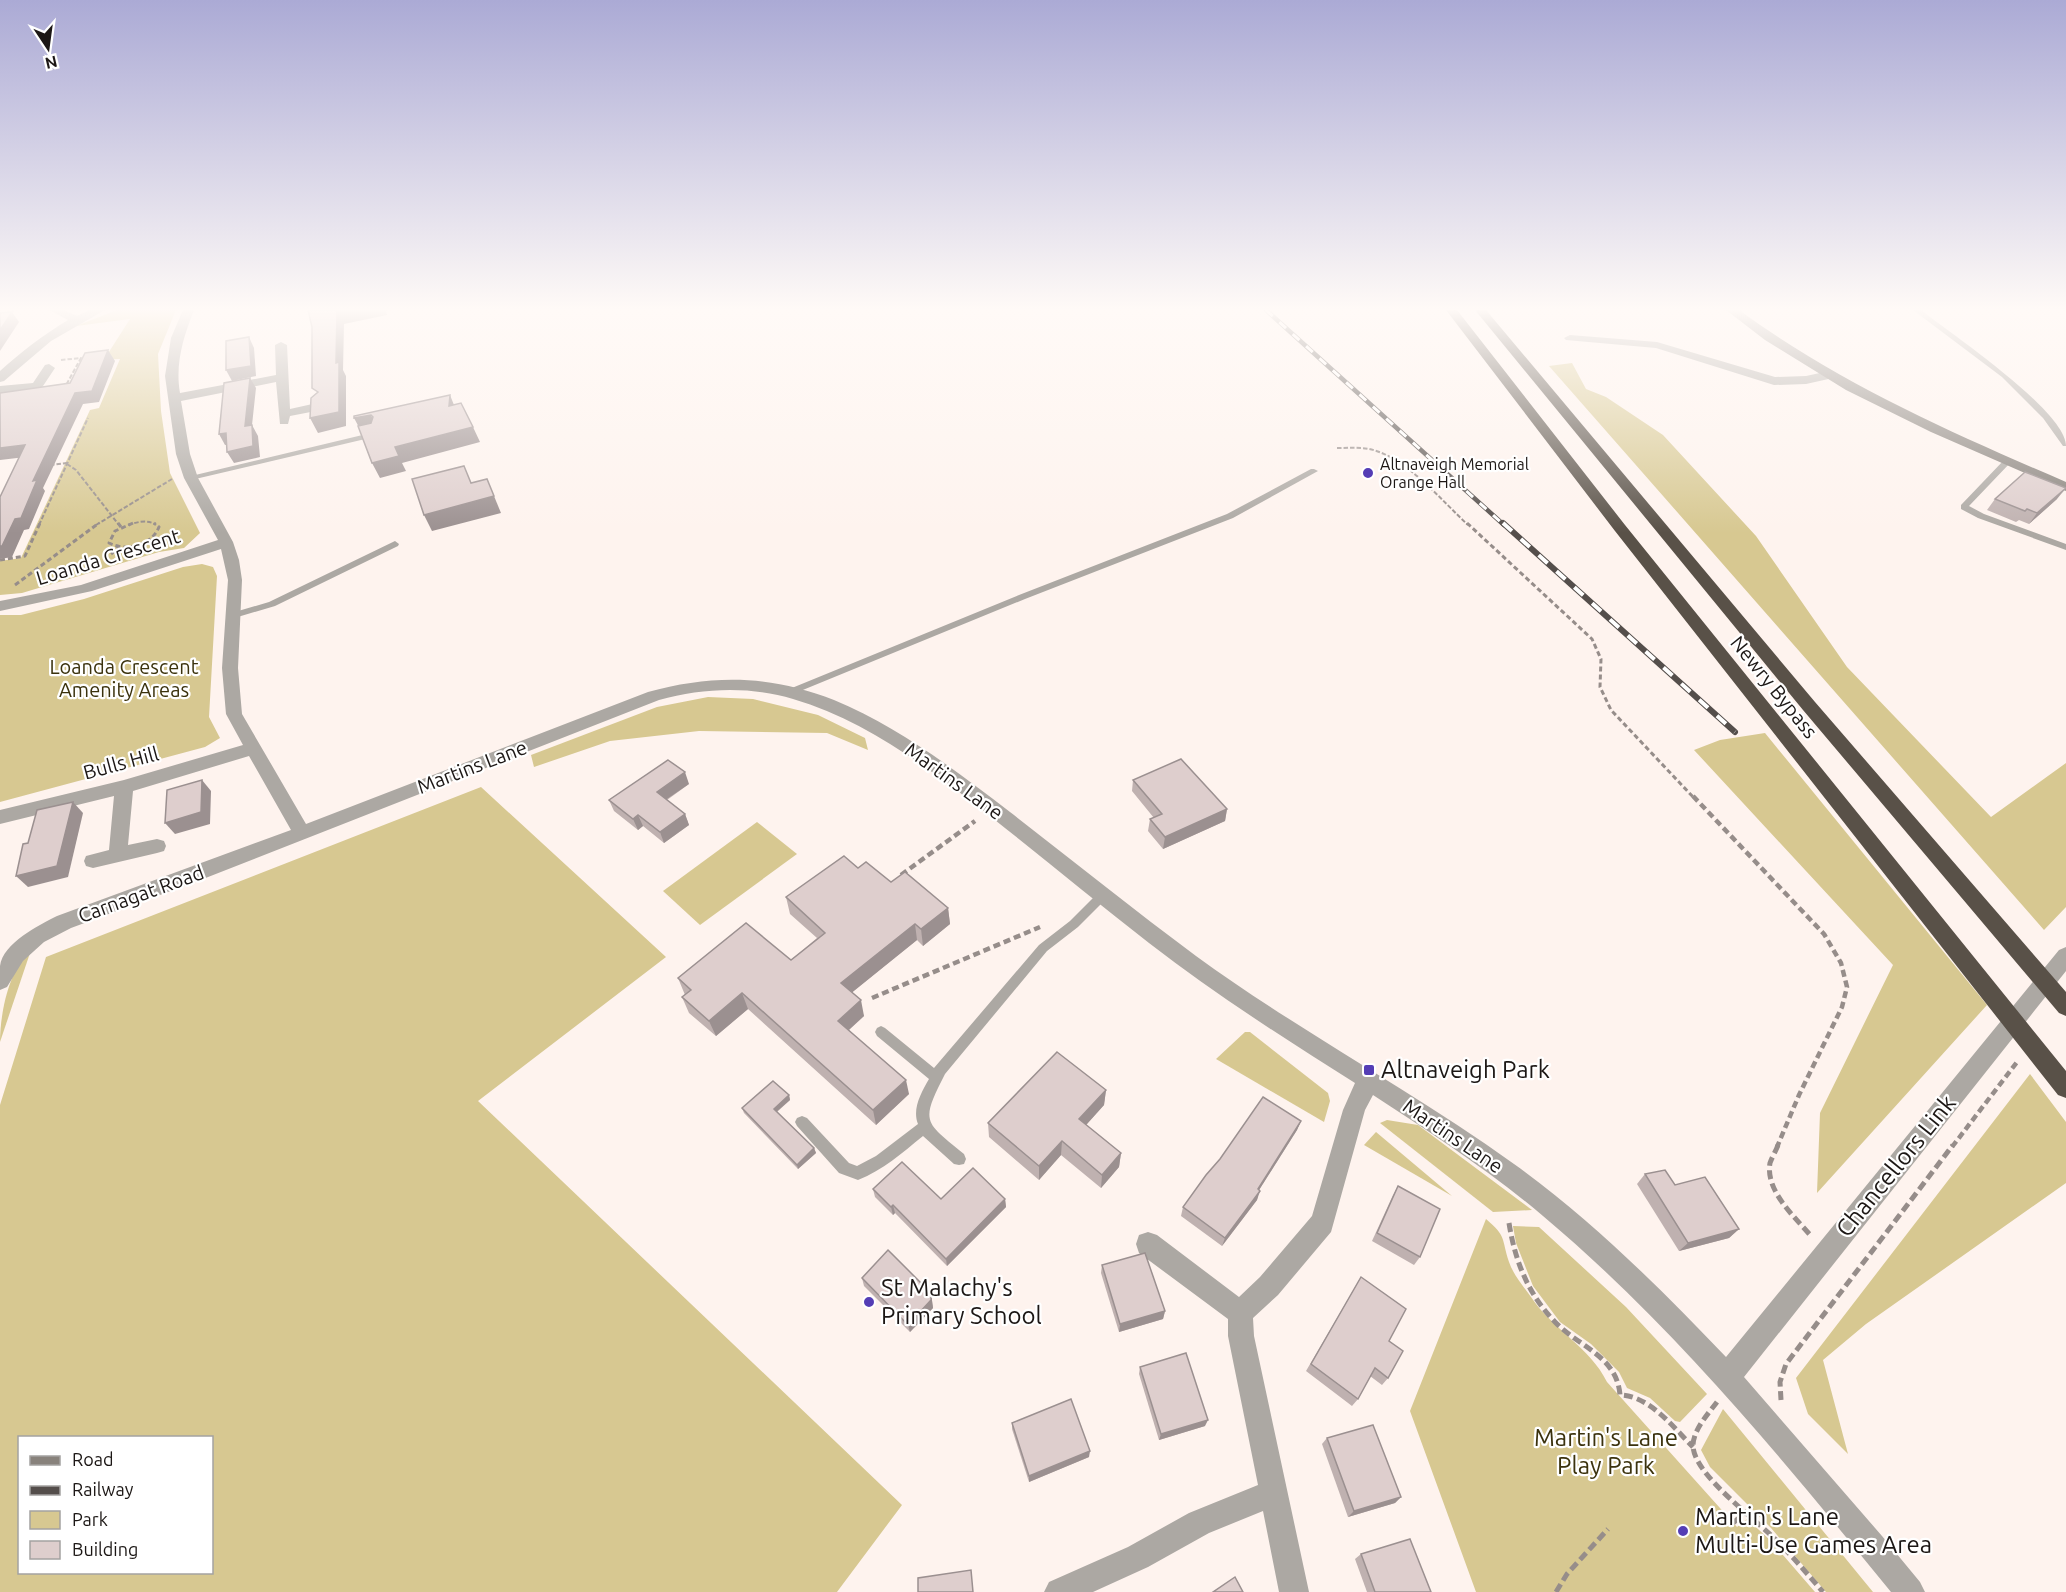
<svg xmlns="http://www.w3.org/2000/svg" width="2066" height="1592" viewBox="0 0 2066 1592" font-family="Ubuntu,sans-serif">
  <rect width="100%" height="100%" fill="#fef3ee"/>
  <g fill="#d7c891" fill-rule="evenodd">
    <polygon points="117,310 176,310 158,354 161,411 170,473 200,533 184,548 159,552 22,593 0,595 0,561 21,558 90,410 99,408 120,359 95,360 107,355 130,319 76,326"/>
    <polygon points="1572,363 1586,389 1606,397 1663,435 1756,536 1847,667 1991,817 2066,763 2066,907 2044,930 1549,366"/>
    <polygon points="202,564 213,567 217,576 209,717 220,738 205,747 0,802 0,615 21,615 84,599 183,567"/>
    <polygon points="708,697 753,699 818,715 865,738 868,750 827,733 699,731 610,741 534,767 531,755 657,707"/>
    <polygon points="1765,733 1987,1005 1817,1193 1820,1113 1893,965 1694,750 1720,740"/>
    <path d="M 481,787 L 666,957 L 478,1101 L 902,1505 L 837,1592 L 0,1592 L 0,1105 L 46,957 ZM 20,1438 L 212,1438 L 212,1572 L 20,1572 Z"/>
    <polygon points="757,822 797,854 700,925 663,891"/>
    <path d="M 30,953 L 0,1042 C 0,1016 8,969 30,953 Z"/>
    <polygon points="1245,1032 1250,1032 1328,1093 1330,1101 1324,1122 1216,1059"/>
    <polygon points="2030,1074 2066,1122 2066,1183 1866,1324 1823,1360 1848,1454 1808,1414 1796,1378"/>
    <polygon points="1387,1120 1418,1125 1532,1210 1493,1212 1380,1123"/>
    <polygon points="1376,1132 1452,1196 1364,1145"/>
    <path d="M 1486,1219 C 1507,1237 1501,1237 1509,1262 C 1513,1274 1523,1286 1531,1297 C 1552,1329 1590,1347 1607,1382 L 1737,1527 L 1747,1519 L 1770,1540 L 1815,1592 L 1476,1592 L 1410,1411 Z"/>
    <polygon points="1513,1226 1539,1227 1626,1307 1707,1394 1680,1422 1675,1421 1650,1398 1627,1388 1619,1372 1591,1344 1560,1322 1533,1286 1516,1243"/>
    <polygon points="1723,1409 1873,1592 1826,1592 1771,1528 1710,1467 1701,1450"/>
  </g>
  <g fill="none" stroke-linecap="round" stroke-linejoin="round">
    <g stroke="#968d8a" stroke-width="2" stroke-dasharray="4.5 2" stroke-linecap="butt">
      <polyline points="0,316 14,310"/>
      <polyline points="61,360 81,358 65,387"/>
      <path d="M 1337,448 C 1348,448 1359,447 1369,449 C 1405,456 1442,501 1468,525"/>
      <polyline points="67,464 76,470 119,525"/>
      <polyline points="50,465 67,463"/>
      <polyline points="39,525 88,418"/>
      <polyline points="96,525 172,479"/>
      <path d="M 128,525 C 137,522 148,519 156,525"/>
    </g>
    <g stroke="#968d8a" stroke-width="3" stroke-dasharray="5 3" stroke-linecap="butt">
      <polyline points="118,523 121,527"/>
      <path d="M 133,523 L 115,531 L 109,543 C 127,552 151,546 159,527 L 154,523"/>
      <polyline points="1467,523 1592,639 1601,659 1600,687 1611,710 1694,798"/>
      <polyline points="111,554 118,548"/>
      <polyline points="0,560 25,556 40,523"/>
      <polyline points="15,585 99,523"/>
    </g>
    <g stroke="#968d8a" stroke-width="4.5" stroke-dasharray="7 4" stroke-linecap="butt">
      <polyline points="1693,796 1824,934 1841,963 1847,987 1842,1007 1799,1095 1777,1147"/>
      <polyline points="901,875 975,821"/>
      <polyline points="872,998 1040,927"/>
      <polyline points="1952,1147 2017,1062"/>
    </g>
    <g stroke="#968d8a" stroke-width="5" stroke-dasharray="9 4.5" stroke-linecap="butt">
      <path d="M 1778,1145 C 1776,1151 1772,1157 1770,1163 C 1765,1191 1795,1217 1811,1236"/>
      <path d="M 1509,1223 C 1515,1261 1528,1294 1555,1322 C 1579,1347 1617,1356 1620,1395 C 1650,1396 1673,1427 1693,1447"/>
      <polyline points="1781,1400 1780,1382 1786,1364 1953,1145"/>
      <path d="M 1717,1402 C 1708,1414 1693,1430 1693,1446 C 1694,1476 1760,1522 1780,1544 C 1795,1559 1809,1576 1823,1592"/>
      <polyline points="1733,1523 1746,1512"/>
      <polyline points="1556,1592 1567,1574 1608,1529"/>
    </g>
    <g fill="#aca8a3" fill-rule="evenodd">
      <path d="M 1913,310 L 1921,310 C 1950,333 2066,411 2066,446 L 2063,446 L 2043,418 L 2002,377 Z"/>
      <polygon points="375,432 378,432 378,436 191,480 187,478 191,476"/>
      <polygon points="2004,460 2007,460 2011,462 1969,506 1984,514 2066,544 2066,550 1978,518 1961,509 1961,505"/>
      <polygon points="1311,469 1314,469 1318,471 1233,518 1025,599 793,694 787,694 785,692 787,690 1019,595 1227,514"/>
      <polygon points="395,541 399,544 398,546 275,606 231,619 227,616 228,614 269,602"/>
      <path d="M 1103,890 L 1107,892 L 1109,895 L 1107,898 L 1078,927 L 1047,951 L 945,1074 C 920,1123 924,1121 964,1154 L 966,1159 L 964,1164 L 959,1165 L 954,1164 L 923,1136 C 902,1153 883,1170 858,1180 L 839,1173 L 797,1126 L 795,1122 L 797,1118 L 802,1116 L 807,1118 L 849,1163 L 857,1166 L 876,1156 L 918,1124 C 912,1109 921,1093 929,1079 L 877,1036 L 875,1032 L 877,1028 L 881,1026 L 885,1028 L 934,1068 L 1039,945 L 1070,921 L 1099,892 Z"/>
    </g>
    <g fill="#aca8a3" fill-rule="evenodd">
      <path d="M 49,310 L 64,310 L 77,316 L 89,310 L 105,310 L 51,341 L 4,381 L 0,382 L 0,371 C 21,352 43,335 68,320 Z"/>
      <path d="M 183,310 L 194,310 C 183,338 175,364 180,393 L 276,375 L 275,345 L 281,342 L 287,345 L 290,409 L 317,403 L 323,407 L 321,410 L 290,416 L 288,424 L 280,424 L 276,382 L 181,401 L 190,454 L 198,478 L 233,542 L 239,560 L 242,580 L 238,668 L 242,714 L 306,824 L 648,692 C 713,674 771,675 834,700 C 899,727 955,770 1010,812 C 1072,860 1133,909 1196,956 C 1299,1031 1411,1090 1514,1164 C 1592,1220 1660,1288 1726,1357 L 2059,950 L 2066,947 L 2066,971 L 1744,1377 L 1882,1536 L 1920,1582 L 1925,1592 L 1891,1592 C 1783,1460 1674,1326 1543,1216 C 1490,1171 1431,1133 1373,1095 L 1365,1110 L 1331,1232 L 1278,1295 L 1253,1318 L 1254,1336 L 1309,1592 L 1279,1592 L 1263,1511 L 1209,1533 L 1148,1567 L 1093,1592 L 1044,1592 L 1049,1582 L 1128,1547 L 1189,1513 L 1258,1485 L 1228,1336 L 1228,1319 L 1139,1253 L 1136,1244 L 1139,1235 L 1148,1232 L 1157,1235 L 1239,1297 L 1260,1277 L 1312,1216 L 1343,1110 L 1355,1083 C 1285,1039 1215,994 1149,943 C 1095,901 1043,858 990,816 C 930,769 867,721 793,699 C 749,686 703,688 659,700 L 203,879 L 71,928 L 44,942 L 23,961 L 7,987 L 0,990 C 0,982 0,973 0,966 C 3,943 39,925 57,916 L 291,830 L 249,756 L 133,791 L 128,845 L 157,839 L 164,841 L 166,846 L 164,851 L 157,853 L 93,868 L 86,866 L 84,861 L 86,856 L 109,850 L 114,796 L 0,824 L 0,810 L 124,780 L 243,745 L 226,714 L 222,668 L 228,580 L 221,549 L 92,591 L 0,611 L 0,601 L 81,585 L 218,540 L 184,478 L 176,454 L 165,376 L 171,338 Z"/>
      <polygon points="1570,335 1657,342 1775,377 1806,376 1829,371 1835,375 1833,378 1806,384 1774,385 1656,348 1566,340 1564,338"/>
      <polygon points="49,364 55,368 41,389 0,394 0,386 33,383 45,365"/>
    </g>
    <path fill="#88827c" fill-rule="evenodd" d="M 1726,310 L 1739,310 C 1840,384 1952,433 2066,482 L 2066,491 L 1931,432 L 1846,390 L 1765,340 Z"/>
    <g fill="#595148" fill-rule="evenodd">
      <polygon points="1446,310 1457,310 1625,525 2066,1071 2066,1098 2058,1095 1615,531"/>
      <polygon points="1475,310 1486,310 1815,702 2066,992 2066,1016 2059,1013 1803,710"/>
    </g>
    <g stroke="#544e4b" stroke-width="4.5">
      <polyline id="rail-far1" points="1266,310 1504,525"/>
    </g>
    <g stroke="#544e4b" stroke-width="6">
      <polyline id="rail" points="1503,523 1735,732"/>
    </g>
    <use href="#rail-far1" stroke="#fff" stroke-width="3" stroke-dasharray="9" stroke-linecap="butt"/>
    <use href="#rail" stroke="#fff" stroke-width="4" stroke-dasharray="12" stroke-linecap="butt"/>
  </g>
  <g fill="#bfb1b0">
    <polygon points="1995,499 2057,499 2029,524 2019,520 2016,522 1987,510"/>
    <polygon points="1133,780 1227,809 1225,821 1163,849 1148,831 1150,819 1154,818 1132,791"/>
    <polygon points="689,784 667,800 685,814 689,825 664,843 643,826 638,830 614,811 609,800"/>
    <polygon points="858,868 948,908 950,924 923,946 917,940 852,992 864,1016 849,1030 909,1094 876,1125 748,1009 716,1036 689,1013 682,997 685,995 678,978 791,960 817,938 790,914 786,897"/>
    <polygon points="1106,1090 1104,1105 1086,1125 1121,1153 1119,1167 1101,1188 1061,1155 1039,1180 989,1137 988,1123"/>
    <polygon points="789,1095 790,1100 777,1112 814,1148 816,1153 798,1169 744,1113 742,1108"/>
    <polygon points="1301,1121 1297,1130 1259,1190 1257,1200 1222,1246 1181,1216 1183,1207"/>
    <polygon points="1645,1174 1675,1185 1739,1229 1729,1238 1679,1251 1637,1184"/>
    <polygon points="1398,1186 1420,1257 1414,1265 1372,1241 1393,1195"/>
    <polygon points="873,1189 941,1199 1005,1199 1006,1207 947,1266 895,1213 893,1215 875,1197"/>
    <polygon points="1102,1265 1165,1311 1163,1319 1119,1332 1101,1273"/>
    <polygon points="1361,1277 1389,1341 1388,1378 1382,1385 1370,1376 1358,1399 1352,1406 1306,1371"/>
    <polygon points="862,1278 931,1293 933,1308 910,1332 864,1286"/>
    <polygon points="1140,1367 1205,1426 1159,1440 1139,1374"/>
    <polygon points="1012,1423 1089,1457 1029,1482 1012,1429"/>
    <polygon points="1327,1438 1401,1497 1395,1503 1348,1517 1322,1444"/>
    <polygon points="1361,1554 1431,1592 1367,1592 1355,1559"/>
  </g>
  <g fill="#9b9090">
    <polygon points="337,310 386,310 387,315 344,324 343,370 346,376 346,426 318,433 310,418 336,363"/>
    <polygon points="12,312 19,322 0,351 0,330"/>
    <polygon points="249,337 254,348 256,376 232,381 226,370"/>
    <polygon points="108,350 115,361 99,402 83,404 43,488 45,491 29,529 24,530 12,557 0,559 0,546 33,481 75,393"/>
    <polygon points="250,378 256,388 252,425 258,436 260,457 234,463 227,452 245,426"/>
    <polygon points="450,395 456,410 449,406"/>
    <polygon points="371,415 378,430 362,433 354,418"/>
    <polygon points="473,427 480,442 402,463 406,471 380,478 372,463 395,447"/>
    <polygon points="226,433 233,444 225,445 219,434"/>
    <polygon points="25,445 34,456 0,460 0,448"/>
    <polygon points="2066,488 2057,499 2029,524 2037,513"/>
    <polygon points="494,496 501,513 432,531 424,515"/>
    <polygon points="685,772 689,784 661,803 657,792"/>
    <polygon points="202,780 211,791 210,824 175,834 165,823"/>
    <polygon points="73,802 83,813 68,877 28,887 16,876"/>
    <polygon points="1227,809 1225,821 1163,849 1165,837"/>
    <polygon points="685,814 689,825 664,843 660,832"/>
    <polygon points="638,815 643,826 638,830 633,819"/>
    <polygon points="948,908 950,924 923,946 921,929"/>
    <polygon points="915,924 917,940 844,999 841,983"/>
    <polygon points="742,993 748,1009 716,1036 709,1021"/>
    <polygon points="861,1000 864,1016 842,1036 838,1021"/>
    <polygon points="906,1080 909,1094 876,1125 873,1110"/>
    <polygon points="1106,1090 1104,1105 1078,1134 1079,1119"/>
    <polygon points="789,1095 790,1100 775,1113 774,1109"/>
    <polygon points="1301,1121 1297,1130 1254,1198 1258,1189"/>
    <polygon points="1062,1141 1061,1155 1039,1180 1039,1166"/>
    <polygon points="814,1148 816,1153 798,1169 797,1165"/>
    <polygon points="1121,1153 1119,1167 1101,1188 1102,1175"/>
    <polygon points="1260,1191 1257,1200 1222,1246 1225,1238"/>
    <polygon points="1005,1199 1006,1207 947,1266 946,1259"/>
    <polygon points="893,1205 895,1213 893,1215 891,1207"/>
    <polygon points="1739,1229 1729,1238 1679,1251 1688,1243"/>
    <polygon points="931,1293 933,1308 910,1332 908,1325"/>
    <polygon points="1165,1311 1163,1319 1119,1332 1120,1324"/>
    <polygon points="1208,1420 1205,1426 1159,1440 1161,1434"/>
    <polygon points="1090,1451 1089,1457 1029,1482 1029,1476"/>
    <polygon points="1401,1497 1395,1503 1348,1517 1354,1511"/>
  </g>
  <g fill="#dececd" stroke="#9b9090" stroke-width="1.5">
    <polygon points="308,310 337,310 336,363 339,362 339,412 310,418 311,398 318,392 312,388 312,327"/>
    <polygon points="12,312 0,330 0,313"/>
    <polygon points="249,337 251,366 226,370 226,341"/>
    <polygon points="108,350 92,391 75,393 33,481 37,480 21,518 15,519 2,546 0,546 0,497 25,445 0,448 0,393 70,383 85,353"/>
    <polygon points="250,378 245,426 252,425 253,446 227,452 226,433 219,434 224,383"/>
    <polygon points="450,395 449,406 461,403 473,427 395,447 399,456 372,463 358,426 371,423 373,417 371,415 354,418 354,416"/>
    <polygon points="464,466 471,483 487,479 494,496 424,515 412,479"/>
    <polygon points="2025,472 2066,488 2037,513 2027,509 2025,511 1995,499"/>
    <polygon points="1181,759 1227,809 1165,837 1150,819 1162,814 1133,780"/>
    <polygon points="668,760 685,772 657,792 685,814 660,832 638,815 633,819 609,800"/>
    <polygon points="202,780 201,812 165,823 167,790"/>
    <polygon points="73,802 57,866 16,876 23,844 28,843 37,810"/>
    <polygon points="844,856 858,868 866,862 891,882 905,872 948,908 921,929 915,924 841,983 861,1000 838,1021 906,1080 873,1110 742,993 709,1021 682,997 691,990 678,978 746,923 791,960 825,933 786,897"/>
    <polygon points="1057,1052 1106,1090 1079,1119 1121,1153 1102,1175 1062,1141 1039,1166 988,1123"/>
    <polygon points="773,1081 789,1095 774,1109 814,1148 797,1165 742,1108"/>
    <polygon points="1263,1097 1301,1121 1258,1189 1260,1191 1225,1238 1183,1207 1206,1175 1220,1159"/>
    <polygon points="902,1162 941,1199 973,1168 1005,1199 946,1259 893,1205 891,1207 873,1189"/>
    <polygon points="1665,1170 1675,1185 1705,1177 1739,1229 1688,1243 1645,1174"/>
    <polygon points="1398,1186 1440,1209 1420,1257 1377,1233"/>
    <polygon points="888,1250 931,1293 931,1300 908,1325 862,1278"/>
    <polygon points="1145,1253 1165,1311 1120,1324 1102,1265"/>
    <polygon points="1361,1277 1406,1309 1389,1341 1403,1351 1388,1378 1375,1368 1358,1399 1311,1364"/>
    <polygon points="1186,1353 1208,1420 1161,1434 1140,1367"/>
    <polygon points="1071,1399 1090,1451 1029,1476 1012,1423"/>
    <polygon points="1373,1425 1401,1497 1354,1511 1327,1438"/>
    <polygon points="1410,1539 1431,1592 1375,1592 1361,1554"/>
    <polygon points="971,1570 973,1592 918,1592 918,1578"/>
    <polygon points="1235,1577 1243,1592 1213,1592"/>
  </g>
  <linearGradient id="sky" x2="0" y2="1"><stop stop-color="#abaad5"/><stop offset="0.58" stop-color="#fffaf7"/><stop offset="1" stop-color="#fffaf7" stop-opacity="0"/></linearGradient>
  <rect width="2066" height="533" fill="url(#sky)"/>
  <g fill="#543db5" stroke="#fff" stroke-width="2">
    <circle cx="1368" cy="473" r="6"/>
    <rect x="1363" y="1064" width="12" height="12" rx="3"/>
    <circle cx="869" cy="1302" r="6"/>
    <circle cx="1683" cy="1531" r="6"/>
  </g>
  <g text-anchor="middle" stroke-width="4.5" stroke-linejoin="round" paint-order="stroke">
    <g font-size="16" fill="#1c1715" stroke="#fff" text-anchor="start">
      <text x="1380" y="470">Altnaveigh Memorial<tspan x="1380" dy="18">Orange Hall</tspan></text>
    </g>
    <g font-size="20" fill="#1c1715" stroke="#fff">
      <text transform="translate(108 557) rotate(-17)" y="7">Loanda Crescent</text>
      <text transform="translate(1774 687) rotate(51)" y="7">Newry Bypass</text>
      <text transform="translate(121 763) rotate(-15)" y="7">Bulls Hill</text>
      <text transform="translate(472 767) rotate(-21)" y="7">Martins Lane</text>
      <text transform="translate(954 781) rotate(36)" y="7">Martins Lane</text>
      <text transform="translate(141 894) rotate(-20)" y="7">Carnagat Road</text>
      <text transform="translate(1453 1136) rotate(34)" y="7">Martins Lane</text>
    </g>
    <g font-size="20" fill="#3b320d" stroke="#fff">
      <text x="124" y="674">Loanda Crescent<tspan x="124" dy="23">Amenity Areas</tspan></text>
    </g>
    <g font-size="24" fill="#1c1715" stroke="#fff" text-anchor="start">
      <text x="1381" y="1078">Altnaveigh Park</text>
      <text x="881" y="1296">St Malachy's<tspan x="881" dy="28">Primary School</tspan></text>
      <text x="1695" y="1525">Martin's Lane<tspan x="1695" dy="28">Multi-Use Games Area</tspan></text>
    </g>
    <g font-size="24" fill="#1c1715" stroke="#fff">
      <text transform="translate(1896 1166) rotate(-51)" y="8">Chancellors Link</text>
    </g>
    <g font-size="24" fill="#3b320d" stroke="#fff">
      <text x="1606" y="1446">Martin's Lane<tspan x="1606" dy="28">Play Park</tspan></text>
    </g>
  </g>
  <rect x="18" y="1436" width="195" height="138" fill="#ffffff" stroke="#a4a2a1" stroke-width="1.5"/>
  <rect x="30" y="1456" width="30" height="9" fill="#88827c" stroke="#a4a2a1" stroke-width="1.5"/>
  <text x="72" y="1466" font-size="18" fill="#1c1715">Road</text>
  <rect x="30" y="1486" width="30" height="9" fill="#544e4b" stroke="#a4a2a1" stroke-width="1.5"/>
  <text x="72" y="1496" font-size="18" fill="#1c1715">Railway</text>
  <rect x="30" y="1511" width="30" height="18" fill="#d7c891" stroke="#a4a2a1" stroke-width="1.5"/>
  <text x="72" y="1526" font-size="18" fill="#1c1715">Park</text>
  <rect x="30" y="1541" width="30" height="18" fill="#dececd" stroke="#a4a2a1" stroke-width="1.5"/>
  <text x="72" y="1556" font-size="18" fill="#1c1715">Building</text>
  <g transform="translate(48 48) rotate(167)" stroke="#ffffff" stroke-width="4.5" paint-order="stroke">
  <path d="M0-4.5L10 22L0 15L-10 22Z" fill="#1c1715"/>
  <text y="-9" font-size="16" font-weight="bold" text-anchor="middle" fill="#1c1715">N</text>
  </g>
</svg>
